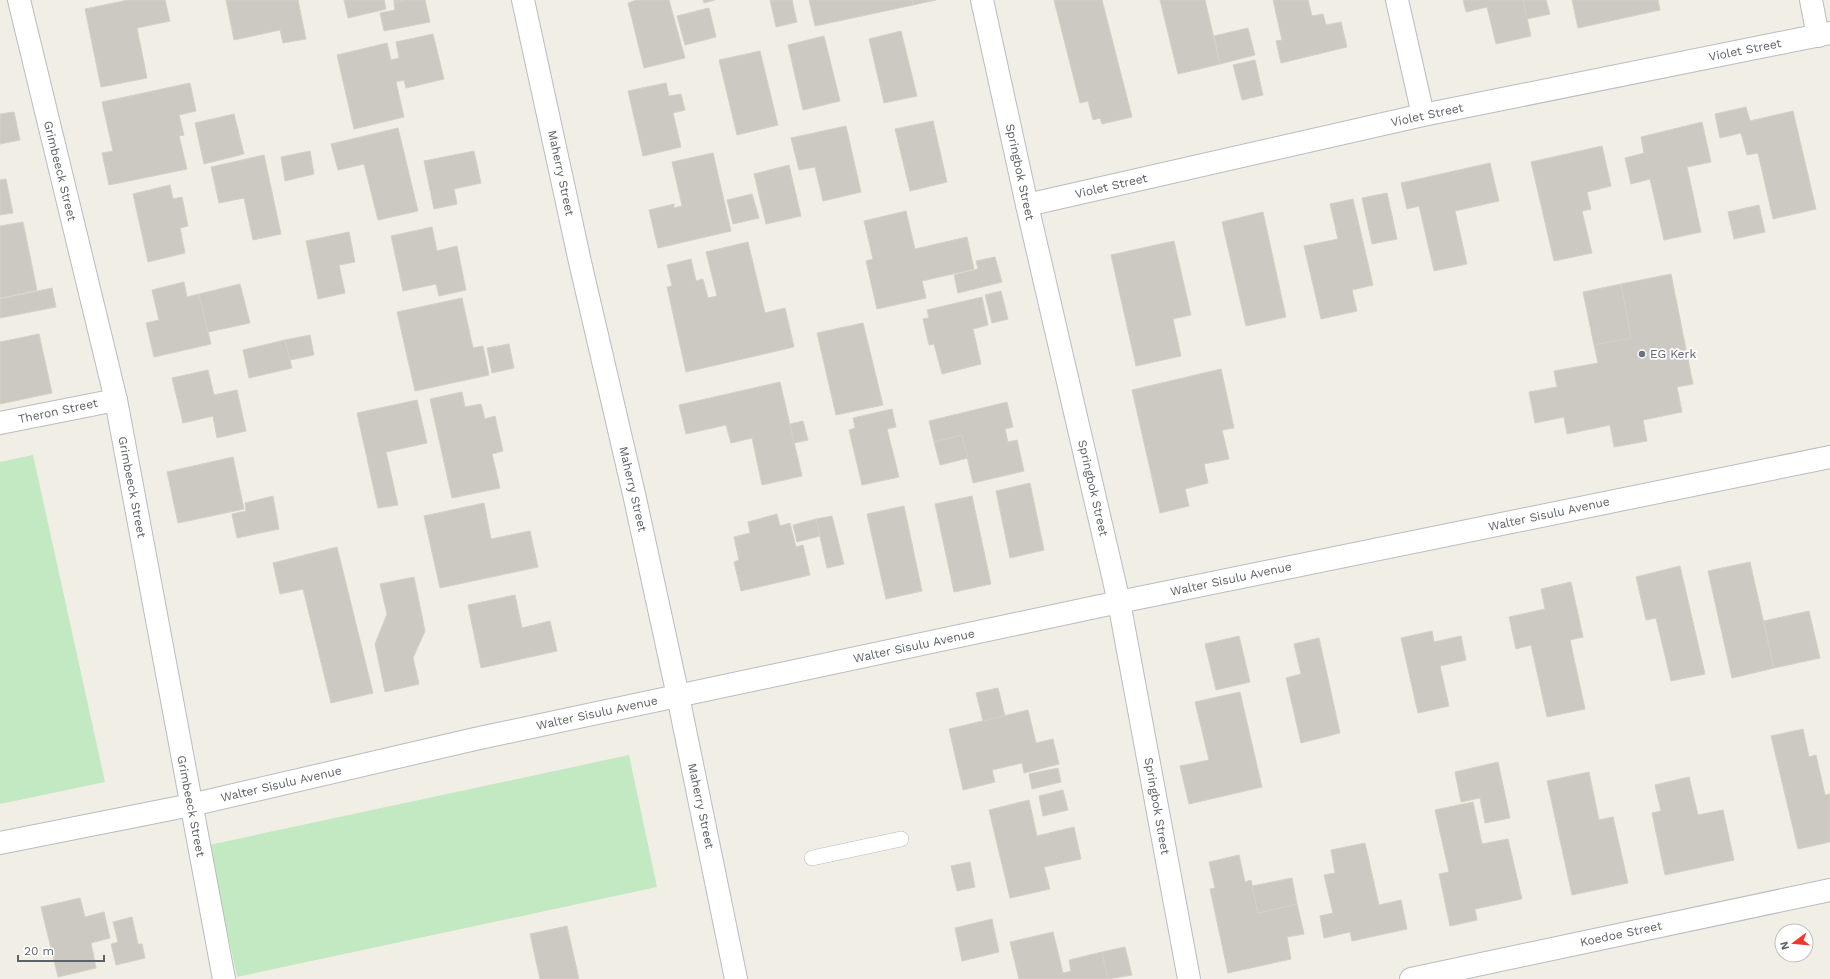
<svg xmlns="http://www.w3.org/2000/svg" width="1830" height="979" viewBox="0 0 1830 979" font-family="'Work Sans',sans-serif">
  <rect width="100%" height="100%" fill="#f1eee6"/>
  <g fill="#c2e9c1">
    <polygon points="33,455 105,782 0,804 0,462"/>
    <polygon points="629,755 657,887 237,977 209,845"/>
  </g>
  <g fill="#ccc9c3" stroke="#d6d0c4">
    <polygon points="128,0 165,0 170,21 137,28 147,78 101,87 85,9"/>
    <polygon points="226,0 298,0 306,39 283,43 280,30 234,40"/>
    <polygon points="344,0 384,0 386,9 348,18"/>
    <polygon points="394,0 406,0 394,3"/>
    <polygon points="406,0 425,0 430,22 384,31 380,13 395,10 394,3"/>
    <polygon points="637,0 669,0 685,58 644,68 628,3"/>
    <polygon points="703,0 715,0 704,3"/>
    <polygon points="770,0 792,0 797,22 776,27"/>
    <polygon points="809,0 912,0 913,5 815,26"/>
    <polygon points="912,0 936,0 913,5"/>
    <polygon points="1054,0 1102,0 1132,117 1102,124 1100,118 1093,120 1088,101 1080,103"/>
    <polygon points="1160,0 1205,0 1220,64 1178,74"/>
    <polygon points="1273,0 1308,0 1312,16 1323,14 1326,25 1341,22 1347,47 1281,63 1276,41 1282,40"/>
    <polygon points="1463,0 1523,0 1531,36 1496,44 1487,7 1466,12"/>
    <polygon points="1523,0 1546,0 1550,14 1527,19"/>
    <polygon points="1572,0 1658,0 1660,10 1578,28"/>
    <polygon points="709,8 716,37 685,45 677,16"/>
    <polygon points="1248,28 1255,55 1220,64 1214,36"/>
    <polygon points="901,31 917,96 884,103 869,39"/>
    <polygon points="433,34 444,79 406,88 404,80 396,82 404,117 354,129 337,55 387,43 391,60 399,58 396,42"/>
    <polygon points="824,36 840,101 803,110 788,45"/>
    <polygon points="760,51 778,125 737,135 719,60"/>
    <polygon points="1255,60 1263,95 1242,100 1233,65"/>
    <polygon points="190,83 196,111 179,115 184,135 179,136 187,169 109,185 102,153 113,151 102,102"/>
    <polygon points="666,83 669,96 681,94 685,110 673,113 681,147 643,156 628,91"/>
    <polygon points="1746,107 1750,121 1793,111 1816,209 1773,219 1758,153 1747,155 1741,133 1720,138 1715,114"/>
    <polygon points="14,112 20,140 0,144 0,114"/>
    <polygon points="234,114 244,154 204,164 195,123"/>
    <polygon points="933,121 947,182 910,191 895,129"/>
    <polygon points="1702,122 1711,162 1687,167 1701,232 1664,240 1650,179 1631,184 1625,158 1644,153 1641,137"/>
    <polygon points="846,126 861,192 823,201 815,167 799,170 791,138"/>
    <polygon points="398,128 418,211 378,220 364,164 338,170 331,144"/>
    <polygon points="1602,146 1611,186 1587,192 1591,209 1582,211 1592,253 1554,261 1531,162"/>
    <polygon points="310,151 314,174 285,181 281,157"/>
    <polygon points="474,151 481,183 454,189 457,204 434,209 424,161"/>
    <polygon points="713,153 731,231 658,248 649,210 674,204 674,208 682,206 672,162"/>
    <polygon points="264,155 281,234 253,240 244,198 219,203 211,167"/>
    <polygon points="1490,163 1499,201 1455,211 1467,264 1434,271 1419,206 1407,209 1401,183"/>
    <polygon points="789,165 801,216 766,224 754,174"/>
    <polygon points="6,179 13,213 0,215 0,180"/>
    <polygon points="170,185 173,199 182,197 188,226 180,228 185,253 148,262 133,194"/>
    <polygon points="1387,193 1397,239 1372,244 1362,198"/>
    <polygon points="752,194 759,218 733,224 727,200"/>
    <polygon points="1353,199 1373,285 1352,290 1357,311 1321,319 1304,246 1338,239 1330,204"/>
    <polygon points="1759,205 1765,232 1734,239 1728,212"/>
    <polygon points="906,211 915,249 967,237 974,269 922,281 926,298 877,309 866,261 873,259 864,221"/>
    <polygon points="1263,212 1286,317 1246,326 1222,222"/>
    <polygon points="23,222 37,290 0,298 0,226"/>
    <polygon points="432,227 437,251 457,246 466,290 439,296 436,284 403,291 391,236"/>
    <polygon points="349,232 355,262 339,265 345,293 318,299 306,241"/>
    <polygon points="1174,241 1191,315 1173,319 1181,356 1136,366 1111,255"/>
    <polygon points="748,242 765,313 785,308 794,347 686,372 667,287 672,286 667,265 691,259 696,281 703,279 708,298 717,296 706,252"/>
    <polygon points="995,257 1002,282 958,293 954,275 978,269 976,261"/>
    <polygon points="1671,274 1693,384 1677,387 1682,412 1643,420 1647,441 1614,447 1610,425 1567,434 1564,417 1535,423 1529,392 1557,387 1554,371 1598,363 1594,345 1631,338 1621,284"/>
    <polygon points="184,282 187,297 199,294 211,344 154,357 146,323 159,320 152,290"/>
    <polygon points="240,284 250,323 208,332 199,294"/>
    <polygon points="1621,284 1631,338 1594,345 1583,292"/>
    <polygon points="52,288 56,307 0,318 0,299"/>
    <polygon points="1001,291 1008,319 992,323 985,295"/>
    <polygon points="982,297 988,325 973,329 981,364 942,374 934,344 929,345 923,319 929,318 927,310"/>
    <polygon points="462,298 473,348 483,346 489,375 415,391 397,312"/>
    <polygon points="863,323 883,405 836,415 817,333"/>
    <polygon points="39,334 52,393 0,404 0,342"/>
    <polygon points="310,335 314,355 290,360 285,340"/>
    <polygon points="285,340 292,368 249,378 243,350"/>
    <polygon points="509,344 514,368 492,373 487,348"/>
    <polygon points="1221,369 1234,428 1222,430 1229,459 1204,464 1208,483 1185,489 1189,506 1160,513 1132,390"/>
    <polygon points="208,370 214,395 237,390 246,431 217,438 213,416 183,423 172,378"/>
    <polygon points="780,382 802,476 762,485 752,438 731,443 726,425 686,434 679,405"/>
    <polygon points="462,392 465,407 481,404 485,419 495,416 503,451 492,454 500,488 452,498 430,399"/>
    <polygon points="417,400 427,443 386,452 398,505 378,508 357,413"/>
    <polygon points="1007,402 1013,427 1005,429 1008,442 1017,440 1024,471 973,483 962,435 934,442 929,421"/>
    <polygon points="892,409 896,427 887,429 899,477 862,485 849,430 855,428 853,418"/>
    <polygon points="803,421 808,440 794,443 790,424"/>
    <polygon points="962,435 968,458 940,465 934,442"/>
    <polygon points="233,457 244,509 178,523 167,472"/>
    <polygon points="1030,483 1044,550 1010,558 996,491"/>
    <polygon points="273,496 279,529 237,538 232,514 246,511 245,503"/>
    <polygon points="972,496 991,584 954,592 935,504"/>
    <polygon points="484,503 491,539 530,531 538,567 440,588 424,516"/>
    <polygon points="904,506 922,591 886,599 867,514"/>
    <polygon points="777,514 780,526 790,523 796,547 803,545 810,575 741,591 734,562 739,560 734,537 750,533 748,522"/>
    <polygon points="832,516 844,564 827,568 816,519"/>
    <polygon points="816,519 820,536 797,542 793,525"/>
    <polygon points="337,547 373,693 331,703 303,589 280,594 273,563"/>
    <polygon points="1750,562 1774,668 1732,678 1708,571"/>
    <polygon points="1680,566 1705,674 1671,681 1656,618 1646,620 1636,577"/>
    <polygon points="414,577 425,631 413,658 419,684 385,692 375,644 387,614 380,584"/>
    <polygon points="1571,582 1583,637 1570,640 1585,709 1547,717 1531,645 1516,649 1509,617 1545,609 1541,589"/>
    <polygon points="515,595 522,628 550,621 557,651 481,668 468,605"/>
    <polygon points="1809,611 1820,658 1774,668 1764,621"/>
    <polygon points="1432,631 1434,642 1461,636 1466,660 1440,666 1449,706 1418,713 1401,638"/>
    <polygon points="1239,636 1250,682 1216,690 1205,644"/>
    <polygon points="1319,638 1340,733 1301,743 1286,678 1301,674 1294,644"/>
    <polygon points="998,688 1005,716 983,721 976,693"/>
    <polygon points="1240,692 1262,787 1189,804 1180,766 1209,760 1195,702"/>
    <polygon points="1028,710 1036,743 1053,739 1059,764 1024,773 1022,763 992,770 995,782 963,790 949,729"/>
    <polygon points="1803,729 1809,757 1816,755 1825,795 1830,794 1830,842 1798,849 1771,736"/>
    <polygon points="1498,762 1510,818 1485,823 1480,798 1461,802 1455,772"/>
    <polygon points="1058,768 1061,782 1032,789 1029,774"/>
    <polygon points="1589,772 1599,820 1613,817 1628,883 1572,895 1547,781"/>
    <polygon points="1689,777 1698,815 1723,810 1734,860 1665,875 1652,813 1661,811 1655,785"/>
    <polygon points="1063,790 1068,810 1043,816 1039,796"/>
    <polygon points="1029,800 1037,836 1074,827 1081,859 1044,867 1050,889 1010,898 989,810"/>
    <polygon points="1473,802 1482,844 1508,839 1522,899 1475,909 1477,920 1450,926 1439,874 1449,872 1435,810"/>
    <polygon points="1365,843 1379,905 1401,900 1407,929 1352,941 1350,932 1324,938 1320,916 1333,913 1324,875 1335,873 1331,850"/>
    <polygon points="1239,855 1245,882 1251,880 1258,913 1297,904 1304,934 1287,937 1291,959 1228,973 1210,889 1215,888 1209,862"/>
    <polygon points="970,862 975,887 957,891 951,866"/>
    <polygon points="1292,878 1297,904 1258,913 1252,886"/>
    <polygon points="80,898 85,917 104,912 110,938 91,943 96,968 58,977 41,907"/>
    <polygon points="132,917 138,944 142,944 145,958 116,965 111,944 118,942 113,922"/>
    <polygon points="992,919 999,952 962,961 955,928"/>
    <polygon points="567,926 579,979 540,979 530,934"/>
    <polygon points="1053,932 1063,973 1071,971 1069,960 1102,952 1108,979 1019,979 1010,942"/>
    <polygon points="1125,947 1132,975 1108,979 1102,952"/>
  </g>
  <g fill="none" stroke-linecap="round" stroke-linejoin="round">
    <g stroke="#b8bcc0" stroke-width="16">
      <polyline id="service" points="812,858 901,839"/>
    </g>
    <g stroke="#b8bcc0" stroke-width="24">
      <g id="minor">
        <polyline points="19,0 116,400 224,979"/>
        <polyline points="523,0 580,262 634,494 678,696 736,979"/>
        <polyline points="982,0 1027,205 1119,602 1189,979"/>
        <polyline points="1397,0 1423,115"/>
        <polyline points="1811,0 1818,36"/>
        <polyline points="1027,205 1423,115 1830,33"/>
        <polyline points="0,423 116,400"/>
        <polyline points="0,843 191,805 475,739 1119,602 1830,457"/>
        <polyline points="1411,979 1830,890"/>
      </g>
    </g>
    <use href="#service" stroke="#fff" stroke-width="15"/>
    <use href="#minor" stroke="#fff" stroke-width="22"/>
  </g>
  <circle fill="#6b7280" stroke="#fff" stroke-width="1.5" cx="1642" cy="354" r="4"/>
  <g text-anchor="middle" stroke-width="3.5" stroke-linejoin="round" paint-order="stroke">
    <g font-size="12" fill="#5d6267" stroke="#fff">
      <text transform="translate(1745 50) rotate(-11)" y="4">Violet Street</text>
      <text transform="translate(1427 115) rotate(-12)" y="4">Violet Street</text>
      <text transform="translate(60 171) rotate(76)" y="4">Grimbeeck Street</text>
      <text transform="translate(1020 172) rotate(78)" y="4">Springbok Street</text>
      <text transform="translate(561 173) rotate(78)" y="4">Maherry Street</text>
      <text transform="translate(1111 186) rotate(-13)" y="4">Violet Street</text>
      <text transform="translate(58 411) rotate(-12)" y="4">Theron Street</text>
      <text transform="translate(132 487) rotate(79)" y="4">Grimbeeck Street</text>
      <text transform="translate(1093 488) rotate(77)" y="4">Springbok Street</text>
      <text transform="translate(633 489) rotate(77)" y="4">Maherry Street</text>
      <text transform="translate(1549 514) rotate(-12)" y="4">Walter Sisulu Avenue</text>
      <text transform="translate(1231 579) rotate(-12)" y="4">Walter Sisulu Avenue</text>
      <text transform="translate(914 646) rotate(-12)" y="4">Walter Sisulu Avenue</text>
      <text transform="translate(597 713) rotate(-12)" y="4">Walter Sisulu Avenue</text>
      <text transform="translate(281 784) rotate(-13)" y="4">Walter Sisulu Avenue</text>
      <text transform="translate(191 806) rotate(79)" y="4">Grimbeeck Street</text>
      <text transform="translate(701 806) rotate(78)" y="4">Maherry Street</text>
      <text transform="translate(1157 806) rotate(80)" y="4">Springbok Street</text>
      <text transform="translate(1621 934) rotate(-12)" y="4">Koedoe Street</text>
    </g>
    <g font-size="12" fill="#5b616d" stroke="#fff" text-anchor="start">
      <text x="1650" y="358">EG Kerk</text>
    </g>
  </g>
  <g transform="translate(1794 943) rotate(254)"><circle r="19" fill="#ffffff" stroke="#bec0c2"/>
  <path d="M0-3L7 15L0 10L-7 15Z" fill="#f43529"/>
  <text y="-6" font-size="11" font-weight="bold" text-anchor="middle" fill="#5d6267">N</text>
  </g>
  <path d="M18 955v6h86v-6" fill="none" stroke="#5d6267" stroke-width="2"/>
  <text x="24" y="955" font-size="12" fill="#5d6267" stroke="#ffffff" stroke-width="3" paint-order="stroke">20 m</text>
</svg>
